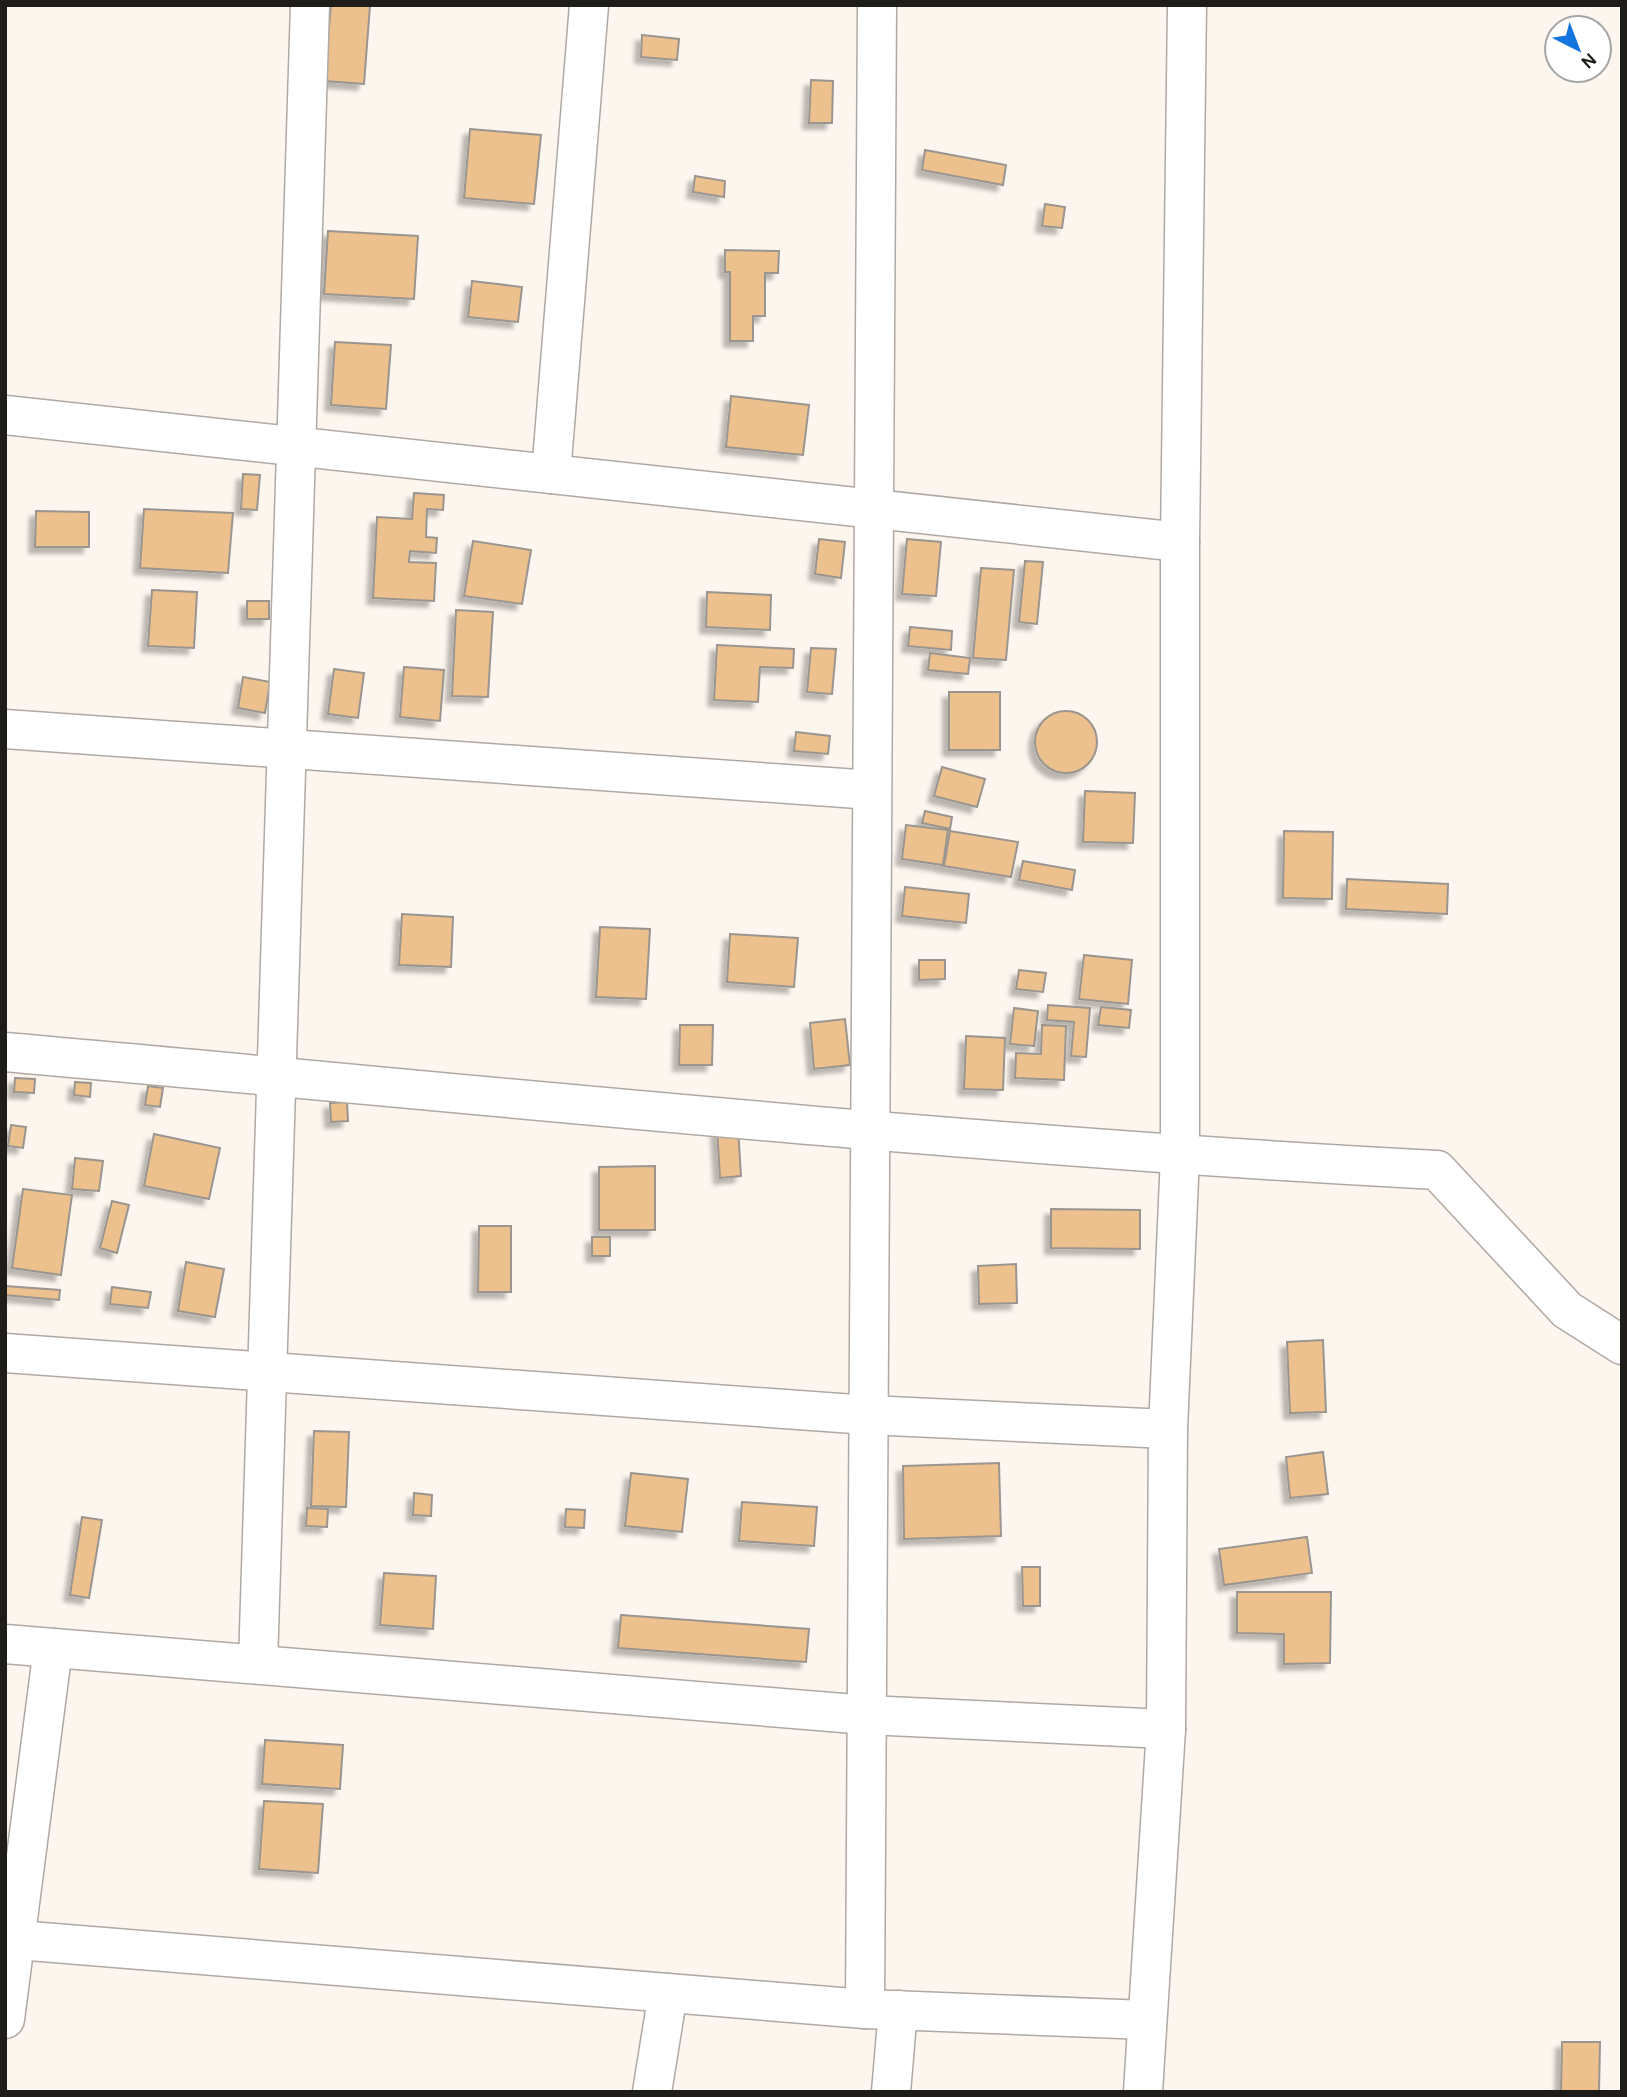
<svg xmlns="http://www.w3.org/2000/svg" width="1627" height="2097" viewBox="0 0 1627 2097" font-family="Karla,sans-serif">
  <defs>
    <filter id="shadow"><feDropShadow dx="-6" dy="6" stdDeviation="2" flood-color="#0004"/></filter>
  </defs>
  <rect width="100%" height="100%" fill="#fdf6ef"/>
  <g fill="#ecc18d" stroke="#9b958f" stroke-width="2" filter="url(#shadow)">
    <polygon points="331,5 370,6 364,84 324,81"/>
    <polygon points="642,35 679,39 677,60 641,57"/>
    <polygon points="811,80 833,81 832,123 809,123"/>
    <polygon points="470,129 541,135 534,204 464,198"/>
    <polygon points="925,150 1006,165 1003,185 922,170"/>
    <polygon points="695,176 725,181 724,197 693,192"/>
    <polygon points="1045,204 1065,207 1062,228 1042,226"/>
    <polygon points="328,231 418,236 414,299 324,294"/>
    <polygon points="725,250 779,251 778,273 765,273 765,316 753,316 753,341 730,341 730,272 725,272"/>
    <polygon points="472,281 522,287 518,322 468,317"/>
    <polygon points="335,342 391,345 386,409 331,405"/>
    <polygon points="731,396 809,405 803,455 726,447"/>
    <polygon points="243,474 260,475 257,510 241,509"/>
    <polygon points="414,493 444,495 443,510 427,509 426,537 437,538 436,553 410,551 409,562 436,563 434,601 373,598 377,517 412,519"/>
    <polygon points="144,509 233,513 228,573 140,568"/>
    <polygon points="36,511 89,512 89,547 35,547"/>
    <polygon points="819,539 845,542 841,578 815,574"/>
    <polygon points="907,539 941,542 936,596 902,594"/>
    <polygon points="473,541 531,550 522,604 464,596"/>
    <polygon points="1025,561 1043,562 1037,624 1019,622"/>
    <polygon points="981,568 1014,570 1006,660 973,658"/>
    <polygon points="152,590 197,592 194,648 148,646"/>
    <polygon points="707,592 771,595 770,630 706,627"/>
    <rect x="247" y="601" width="22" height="18"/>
    <polygon points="456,610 493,612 488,697 452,696"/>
    <polygon points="910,627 952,631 951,650 908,646"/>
    <polygon points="717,645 794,649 793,668 760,667 758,702 714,700"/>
    <polygon points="811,648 836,649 832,694 807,692"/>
    <polygon points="930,653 970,658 968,674 928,670"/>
    <polygon points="404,667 444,670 440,721 400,717"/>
    <polygon points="334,669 364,673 358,718 328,714"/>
    <polygon points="243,677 270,682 265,713 238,708"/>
    <rect x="949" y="692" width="51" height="58"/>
    <circle cx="1066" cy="742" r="31"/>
    <polygon points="796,732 830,736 828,754 794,751"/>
    <polygon points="942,767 985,779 977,807 934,796"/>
    <polygon points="1085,791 1135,793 1133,843 1083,842"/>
    <polygon points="925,811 952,817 950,829 922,823"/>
    <polygon points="906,825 948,830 943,865 902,859"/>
    <polygon points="950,831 1018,842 1011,877 944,866"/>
    <polygon points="1284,831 1333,832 1332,899 1283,898"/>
    <polygon points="1023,861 1075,870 1072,890 1019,880"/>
    <polygon points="1347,879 1448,884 1447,914 1346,909"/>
    <polygon points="905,887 969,894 966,923 902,916"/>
    <polygon points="402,914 453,917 451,967 399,965"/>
    <polygon points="600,927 650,929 646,999 596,997"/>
    <polygon points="730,934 798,938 794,987 727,982"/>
    <polygon points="1084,955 1132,960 1128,1004 1079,999"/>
    <polygon points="919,960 945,960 945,979 919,980"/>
    <polygon points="1019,970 1046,973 1043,992 1016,989"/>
    <polygon points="1048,1005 1090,1008 1086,1057 1071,1056 1074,1022 1047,1020"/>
    <polygon points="1101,1007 1131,1010 1129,1028 1098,1025"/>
    <polygon points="1014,1008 1038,1011 1034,1046 1010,1044"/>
    <polygon points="845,1019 850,1065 814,1069 810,1023"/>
    <polygon points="680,1025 713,1025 712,1065 679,1065"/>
    <polygon points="1042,1025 1066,1026 1064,1080 1015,1078 1016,1053 1041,1054"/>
    <polygon points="966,1036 1005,1038 1003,1090 964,1089"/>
    <polygon points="15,1078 35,1079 34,1093 14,1092"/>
    <polygon points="75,1082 91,1083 90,1097 74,1095"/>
    <polygon points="148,1086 163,1088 160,1107 145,1105"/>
    <polygon points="347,1102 348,1121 331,1122 330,1103"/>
    <polygon points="11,1125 26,1127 23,1148 8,1146"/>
    <polygon points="738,1127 741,1176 720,1178 717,1128"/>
    <polygon points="154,1134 220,1148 209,1199 144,1186"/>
    <polygon points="75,1158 103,1161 99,1191 72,1189"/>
    <polygon points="655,1166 655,1230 599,1230 599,1167"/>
    <polygon points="23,1189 72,1195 61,1275 12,1268"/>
    <polygon points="112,1201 129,1205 117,1253 100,1248"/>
    <polygon points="1051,1209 1140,1210 1140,1249 1051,1248"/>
    <polygon points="479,1226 511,1226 511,1292 478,1292"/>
    <rect x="592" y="1237" width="18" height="19"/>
    <polygon points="186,1262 224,1269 215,1317 178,1311"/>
    <polygon points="1016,1264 1017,1303 979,1304 978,1266"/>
    <polygon points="5,1286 60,1290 59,1300 5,1295"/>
    <polygon points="112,1287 151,1292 148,1308 110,1304"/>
    <polygon points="1323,1340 1326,1412 1290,1413 1287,1342"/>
    <polygon points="314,1431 349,1432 346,1507 311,1506"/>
    <polygon points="1323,1452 1328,1494 1290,1498 1286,1457"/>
    <polygon points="999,1463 1001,1536 904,1539 903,1466"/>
    <polygon points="631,1473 688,1479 682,1532 625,1526"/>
    <polygon points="414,1493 432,1495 431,1516 413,1515"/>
    <polygon points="742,1502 817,1507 814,1546 739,1541"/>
    <polygon points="307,1508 328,1509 327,1527 306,1526"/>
    <polygon points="566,1509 585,1510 584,1528 565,1527"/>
    <polygon points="82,1517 102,1520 89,1598 70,1595"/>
    <polygon points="1307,1537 1312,1573 1224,1585 1219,1549"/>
    <polygon points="1022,1567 1040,1567 1040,1606 1023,1606"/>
    <polygon points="384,1573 436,1576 433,1629 380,1625"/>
    <polygon points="1237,1592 1331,1592 1330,1663 1284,1664 1284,1634 1237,1633"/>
    <polygon points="621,1615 809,1629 806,1662 618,1648"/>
    <polygon points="265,1740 343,1745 340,1789 262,1784"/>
    <polygon points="264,1801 323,1804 318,1873 259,1869"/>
    <polygon points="1562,2042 1600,2042 1599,2092 1561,2092"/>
  </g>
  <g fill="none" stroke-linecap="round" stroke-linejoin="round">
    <g stroke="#b0a9a3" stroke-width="41">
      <g id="minor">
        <polyline points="5,415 1180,542"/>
        <polyline points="551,474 589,5"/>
        <polyline points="5,729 872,790"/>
        <path d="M 5,1052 C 482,1094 958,1145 1437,1170 L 1567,1310 L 1622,1345"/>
        <polyline points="5,1353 868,1415 1168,1429"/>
        <polyline points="5,1644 867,1715 1166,1729"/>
        <polyline points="258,1664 310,5"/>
        <polyline points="5,1939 865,2009 1147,2020"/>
        <polyline points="865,2009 877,5"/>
        <polyline points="5,2019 53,1648"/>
        <polyline points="652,2092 668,1993"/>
        <polyline points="891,2092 898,2010"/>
        <polyline points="1143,2092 1166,1729 1168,1429 1180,1156 1180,542 1187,5"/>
      </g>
    </g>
    <use href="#minor" stroke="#fff" stroke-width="38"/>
  </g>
  <rect width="1627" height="2097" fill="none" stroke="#1f1d1a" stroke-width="14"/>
  <g transform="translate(1578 49) rotate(138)"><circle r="33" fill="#ffffff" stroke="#a5a5a3" stroke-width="2"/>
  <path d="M0-5L12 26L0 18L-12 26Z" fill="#1575de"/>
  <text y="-10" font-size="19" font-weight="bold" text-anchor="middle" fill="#1f1d1a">N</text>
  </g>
</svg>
